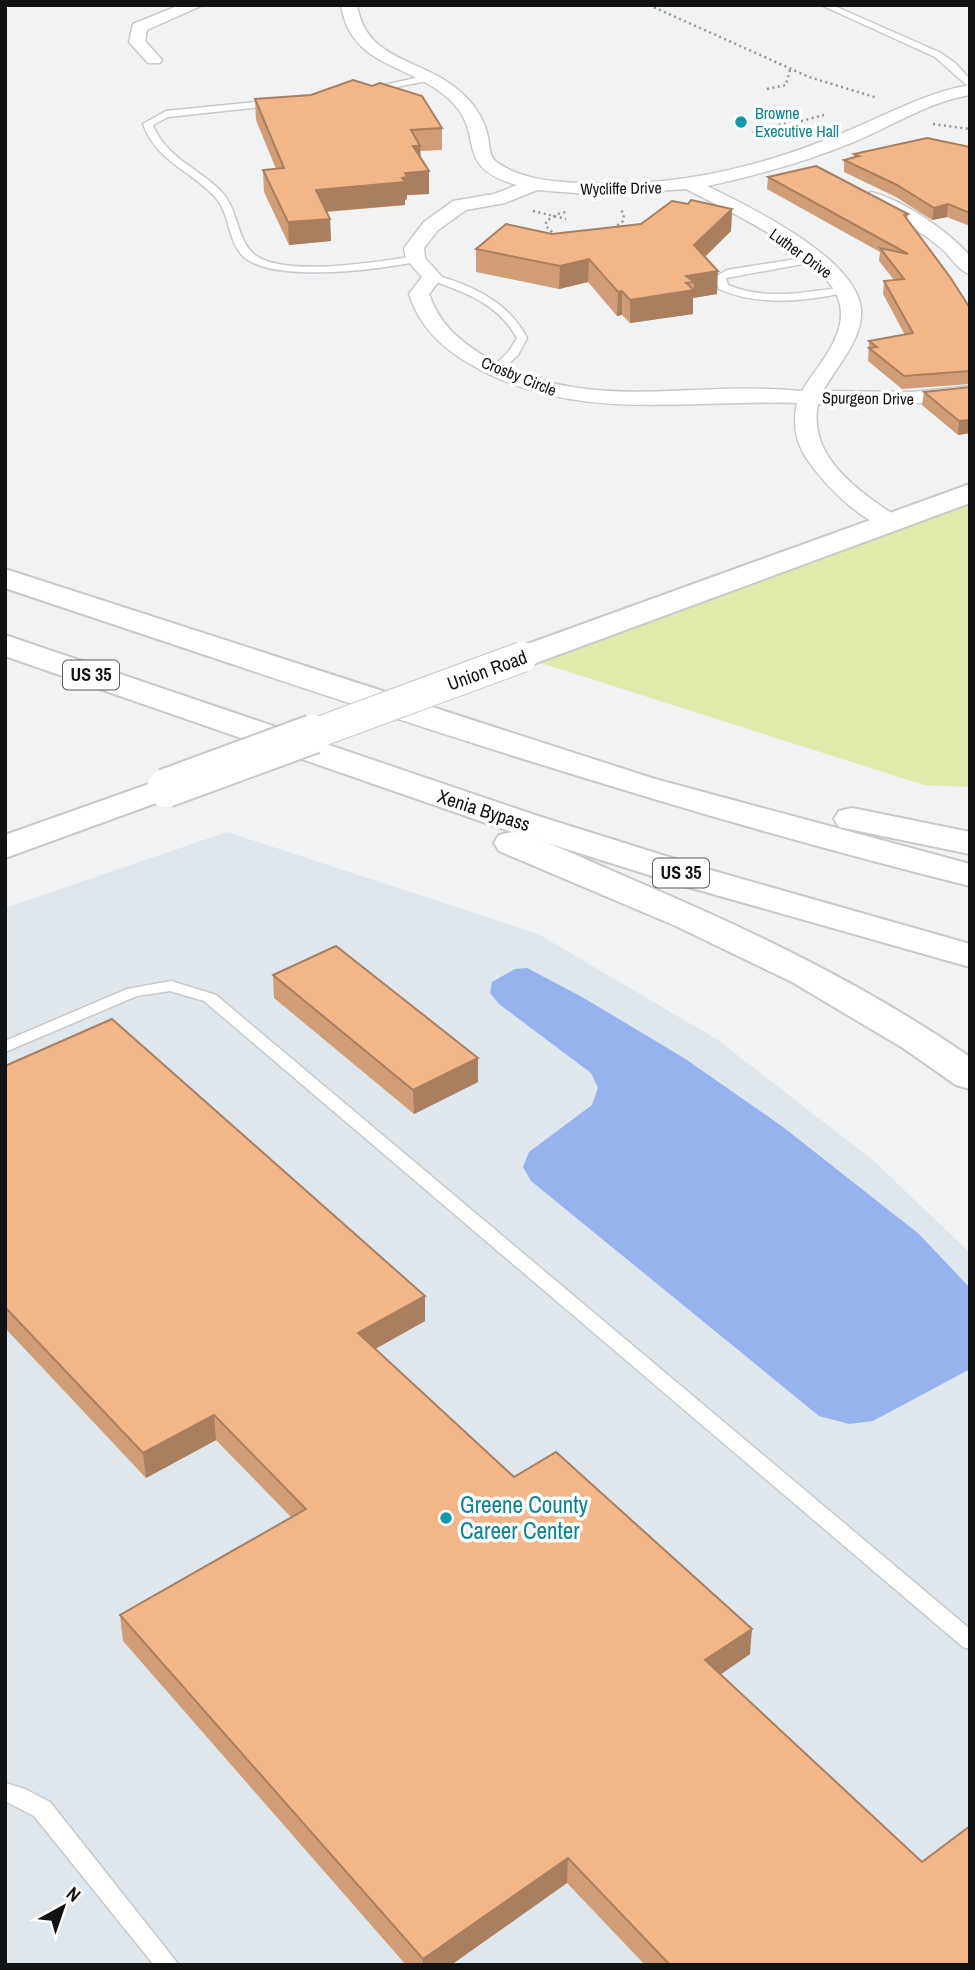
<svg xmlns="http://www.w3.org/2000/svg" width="975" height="1970" viewBox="0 0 975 1970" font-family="'Archivo Narrow',sans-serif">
  <rect width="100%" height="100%" fill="#f0f2f4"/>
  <polygon fill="#dee6ee" points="227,832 538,934 718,1040 875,1162 970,1253 970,1965 5,1965 5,908"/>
  <polygon fill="#e1eaaa" points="970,494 970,787 924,785 522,657"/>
  <polygon fill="#96b3ef" points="527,968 582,997 684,1058 783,1127 919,1234 970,1288 970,1369 873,1421 849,1424 819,1416 531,1181 523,1167 529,1152 592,1105 598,1088 591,1073 499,1004 490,993 492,982 515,969"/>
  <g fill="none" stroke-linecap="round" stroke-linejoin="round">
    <g stroke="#c7c9cb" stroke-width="3">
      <g id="lane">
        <polygon points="821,5 832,5 941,53 955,63 970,79 970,88 935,57"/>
        <polygon points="429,75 433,78 432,80 370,92 366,89"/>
        <path d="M 275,100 L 278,101 L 278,105 L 168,117 L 153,125 C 166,158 197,167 221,191 C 237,208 236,232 249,249 C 272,281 381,261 416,256 L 420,257 L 420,261 C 383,269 267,285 241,254 C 227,237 230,212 214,196 C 188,168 158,163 143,124 L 166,111 Z"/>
        <path d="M 815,256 L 820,259 L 819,261 L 726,278 L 728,285 C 765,301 806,292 845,287 L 849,288 L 849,292 C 806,301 760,307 719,289 L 715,277 L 727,270 Z"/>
        <path d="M 432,274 C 471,285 508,301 527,338 L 518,355 L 500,372 L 490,370 L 509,351 L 517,338 C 498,303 464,292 428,279 L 428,275 Z"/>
        <polygon points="171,981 216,995 970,1629 970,1649 963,1647 204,1001 170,991 137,996 5,1052 5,1041 127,989"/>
        <polygon points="5,1783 25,1789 50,1802 179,1965 154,1965 34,1816 5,1801"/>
      </g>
    </g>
    <g stroke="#c7c9cb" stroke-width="3">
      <g id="street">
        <polygon points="180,5 203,5 147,30 145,41 162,60 160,63 148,63 129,42 133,24"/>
        <path d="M 341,5 L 357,5 C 366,61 420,58 457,89 C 471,100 483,116 487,133 C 490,143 488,152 494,160 C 519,180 554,182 585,183 C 675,188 763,167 845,132 C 887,115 924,93 970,85 L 970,95 C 928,102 894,125 856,141 C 808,161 758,175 707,186 C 748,206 866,262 861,316 C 859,344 836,367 823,391 L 912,392 L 970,386 L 970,398 C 919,405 869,406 818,404 C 807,457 859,491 897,517 L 901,522 L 897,527 C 869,534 810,472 800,446 C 794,432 794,418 797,403 C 685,399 572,424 470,364 C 441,347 420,327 409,294 L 422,277 L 406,259 L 404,248 L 424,222 L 453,201 L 494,194 L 517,185 C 450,166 488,135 449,99 C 410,63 351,68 341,5 ZM 686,189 C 726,210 843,262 841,314 C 841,343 816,367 802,391 C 776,389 749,388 722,389 C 635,392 564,401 484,356 C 458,340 439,323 429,294 L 442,277 L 425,258 L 424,248 L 438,230 L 466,210 L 505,203 L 537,190 L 602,195 Z"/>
        <path d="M 871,192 C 903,200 948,231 970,256 L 970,274 C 959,271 953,260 945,252 C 922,230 893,216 864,202 L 862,198 Z"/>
      </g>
    </g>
    <g stroke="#c7c9cb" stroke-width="4">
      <g id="secondary">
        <polygon points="970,484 970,503 533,664 522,667 511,664 506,657 511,650"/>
        <polygon points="166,778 178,781 183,788 178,795 5,858 5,835"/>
      </g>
    </g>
    <g stroke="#c7c9cb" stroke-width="4">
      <g id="highway">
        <path d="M 5,569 L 655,779 L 970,864 L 970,886 C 643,805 325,695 5,588 Z"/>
        <polygon points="5,635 538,816 707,869 970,944 970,967 681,885 512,832 5,656"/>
        <polygon points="852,808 970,832 970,854 839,827 834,819 839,811"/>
        <path d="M 512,832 C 553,842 592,863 631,879 C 749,929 864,984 970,1057 L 970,1089 L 956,1085 L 903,1048 L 792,982 L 676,926 L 499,851 L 494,843 L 499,835 Z"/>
      </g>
    </g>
    <g stroke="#949697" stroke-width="2.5" stroke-dasharray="2 3.5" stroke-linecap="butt">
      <polyline points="649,5 809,77 878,98"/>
      <polyline points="767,89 786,85 790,69"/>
      <polyline points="801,121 824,115"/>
      <polyline points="933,124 970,129"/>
      <polyline points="752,132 798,120"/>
      <polyline points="533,211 566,219"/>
      <polyline points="613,229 623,221 624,214 620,209"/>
      <polyline points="556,236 546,226 546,221 560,213 568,212"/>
    </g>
    <use href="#lane" fill="#fff" fill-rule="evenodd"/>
    <use href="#street" fill="#fff" fill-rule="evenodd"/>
    <use href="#secondary" fill="#fff" fill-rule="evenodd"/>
    <use href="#highway" fill="#fff" fill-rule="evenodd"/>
    <g stroke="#c7c9cb" stroke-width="32" stroke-linecap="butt">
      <polyline id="secondary-bridge-far1" points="308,736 522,657"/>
    </g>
    <g stroke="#c7c9cb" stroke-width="42" stroke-linecap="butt">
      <polyline id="secondary-bridge" points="166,788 313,734"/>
    </g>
    <use href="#secondary-bridge-far1" stroke="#fff" stroke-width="30"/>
    <use href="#secondary-bridge" stroke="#fff" stroke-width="38"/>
  </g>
  <g fill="#d09d76">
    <polygon points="311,95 442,128 442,150 420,151 421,158 429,171 429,194 407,195 407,199 405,200 405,205 327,212 330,219 331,241 289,245 264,192 263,170 276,169 256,120 255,99"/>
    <polygon points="970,147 970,226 947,217 932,220 896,197 844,172 844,160 854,157 854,154"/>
    <polygon points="768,177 908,214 907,219 970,308 970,384 902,389 868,361 869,341 905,335 883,294 884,281 894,280 879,261 880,252 767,189"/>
    <polygon points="732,209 731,231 705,257 717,294 693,298 693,314 630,323 622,315 617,316 588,282 559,289 476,272 476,249 552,234 641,224"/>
    <polygon points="970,387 970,433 958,435 922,405 924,392"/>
    <polygon points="273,975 478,1058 478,1082 414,1114 274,998"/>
    <polygon points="5,1066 425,1321 375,1349 514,1477 750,1654 720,1674 970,1965 645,1965 567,1883 451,1965 406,1965 123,1641 120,1615 291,1517 216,1440 146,1478 5,1328"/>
  </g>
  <g fill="#a97f60">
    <polygon points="413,146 420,146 421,167"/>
    <polygon points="429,171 429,194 407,195 407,199 405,200 405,205 317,212 316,190 402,178 405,173"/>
    <polygon points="948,204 947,217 932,220 934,208"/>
    <polygon points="732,209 731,231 693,268 694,245"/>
    <polygon points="330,219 331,241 289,245 288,222"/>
    <polygon points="589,259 588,282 559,289 560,266"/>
    <polygon points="718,271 717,294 693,298 693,314 630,323 630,300 694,290 694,282 686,276"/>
    <polygon points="622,291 622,315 617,316 618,292"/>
    <polygon points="970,420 970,433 958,435 959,421"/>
    <polygon points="478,1058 478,1082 414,1114 413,1090"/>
    <polygon points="425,1296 425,1321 359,1358 358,1333"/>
    <polygon points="214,1415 216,1440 146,1478 143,1453"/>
    <polygon points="752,1629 750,1654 704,1686 705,1660"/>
    <polygon points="568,1858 567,1883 451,1965 423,1965 423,1959"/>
  </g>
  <g fill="#f2b689" stroke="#a97f60" stroke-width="2">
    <polygon points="353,80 372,86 380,83 422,96 442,128 411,130 420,146 413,146 429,171 405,173 407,177 402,178 405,182 316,190 330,219 288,222 263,170 284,168 255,99 311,95"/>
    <polygon points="927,138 970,147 970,213 948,204 934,208 897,185 844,160 859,156 854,154"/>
    <polygon points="816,166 908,214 904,215 950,277 970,308 970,371 904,376 869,348 877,347 869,341 913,333 884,281 904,279 880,248 908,254 768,177"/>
    <polygon points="691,200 732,209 694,245 718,271 686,276 694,282 686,283 694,290 630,300 622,291 618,292 589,259 560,266 476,249 506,224 552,234 641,224 672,201 688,204"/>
    <polygon points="970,387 970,420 959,421 924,392"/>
    <polygon points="336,946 478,1058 413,1090 273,975"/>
    <polygon points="112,1019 425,1296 358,1333 514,1477 556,1452 752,1629 705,1660 922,1862 970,1826 970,1965 670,1965 568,1858 423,1959 120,1615 306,1509 214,1415 143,1453 5,1307 5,1066"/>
  </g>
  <g fill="#0f9aa8" stroke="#fff" stroke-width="2.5">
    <circle cx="741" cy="122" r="7"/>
    <circle cx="446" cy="1518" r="7"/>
  </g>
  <g text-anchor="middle" stroke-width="7" stroke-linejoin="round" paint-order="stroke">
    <g font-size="16" fill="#0d838f" stroke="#fff" text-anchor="start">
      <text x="755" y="119">Browne<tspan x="755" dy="18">Executive Hall</tspan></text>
    </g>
    <g font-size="16" fill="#111213" stroke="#fff">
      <text transform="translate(621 188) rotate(-1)" y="6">Wycliffe Drive</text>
      <text transform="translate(801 253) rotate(36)" y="6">Luther Drive</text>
      <text transform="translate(519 376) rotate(22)" y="6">Crosby Circle</text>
      <text transform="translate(868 398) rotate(1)" y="6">Spurgeon Drive</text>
    </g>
    <g fill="#fff" stroke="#58595a" stroke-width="2">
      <rect x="63" y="660.5" width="56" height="29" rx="5"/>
      <rect x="653" y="858.5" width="56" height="29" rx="5"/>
    </g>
    <g font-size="18" font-weight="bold" fill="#111213">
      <text x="91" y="681">US 35</text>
      <text x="681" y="879">US 35</text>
    </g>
    <g font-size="19" fill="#111213" stroke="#fff">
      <text transform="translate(487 670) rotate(-20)" y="7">Union Road</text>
      <text transform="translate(484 810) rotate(18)" y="7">Xenia Bypass</text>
    </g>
    <g font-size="23" fill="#0d838f" stroke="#fff" text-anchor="start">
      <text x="460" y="1513">Greene County<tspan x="460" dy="26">Career Center</tspan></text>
    </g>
  </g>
  <rect width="975" height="1970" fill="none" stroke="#111213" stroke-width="14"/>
  <g transform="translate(63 1907) rotate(40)" stroke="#ffffff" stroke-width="5" paint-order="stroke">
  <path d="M0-5L12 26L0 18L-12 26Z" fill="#111213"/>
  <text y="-10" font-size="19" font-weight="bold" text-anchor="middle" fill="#111213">N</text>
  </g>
</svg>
